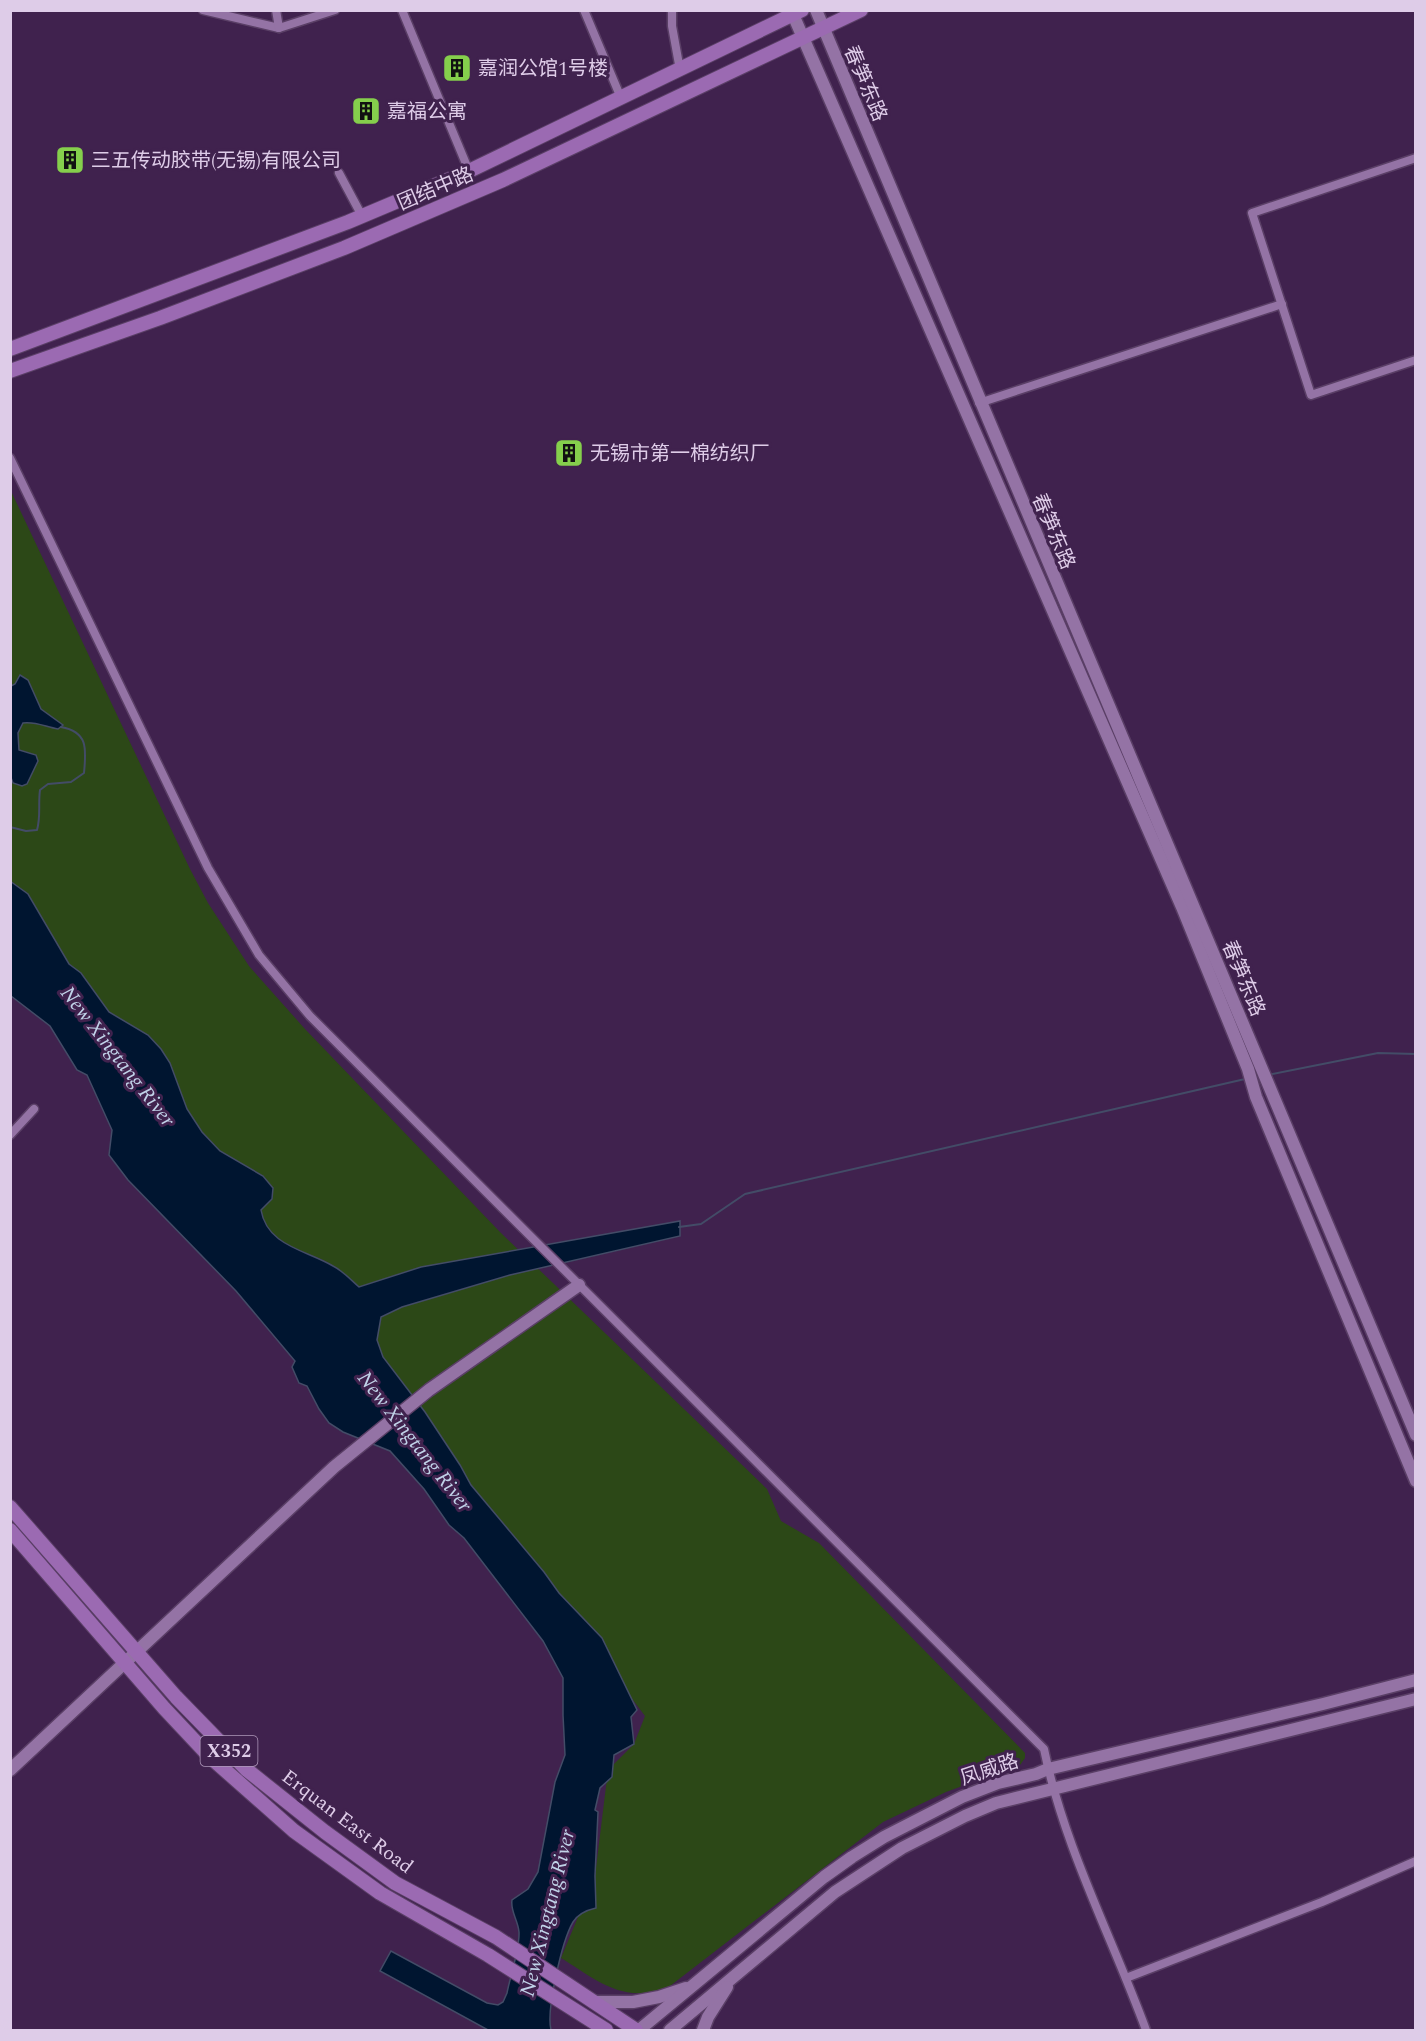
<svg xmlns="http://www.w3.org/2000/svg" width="1426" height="2041" viewBox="0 0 1426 2041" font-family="Spectral,'Noto Sans SC',serif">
  <rect width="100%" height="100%" fill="#40224e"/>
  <path fill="#2c4817" d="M 10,489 L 190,869 L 208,903 L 249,966 L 305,1029 L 500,1232 L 767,1489 L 781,1521 L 819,1543 L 1025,1753 L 1025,1758 L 1020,1765 L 946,1792 L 883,1822 L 670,1986 C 661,1989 651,1993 642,1993 C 611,1995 586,1973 561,1958 L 595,1876 L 608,1770 L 634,1744 L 645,1716 L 471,1485 L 460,1465 L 425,1412 L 382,1357 L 377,1340 L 381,1317 C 369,1304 347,1274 334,1266 C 307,1249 268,1248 261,1210 L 271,1199 L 273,1188 L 263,1176 L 220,1151 L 202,1132 L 187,1109 L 170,1064 L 125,1022 L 109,1012 L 81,973 L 69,964 L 28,894 L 11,881 Z"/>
  <g fill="#001530" stroke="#434c67" stroke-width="1.5">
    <path d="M 20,675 L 28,680 L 41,709 L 63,725 L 58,729 C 46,727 35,721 23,723 L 18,733 L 19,750 L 36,755 L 38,761 L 27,784 L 22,786 L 13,783 L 10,775 L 11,686 L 15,684 Z"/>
    <path d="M 10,881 L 28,894 L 69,964 L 81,973 L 109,1012 L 148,1035 L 161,1049 L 170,1063 L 187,1109 L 202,1132 L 220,1151 L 263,1176 L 273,1188 L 272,1199 L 261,1210 C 267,1246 306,1250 333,1266 C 343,1271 351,1280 359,1287 L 421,1267 L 680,1221 L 680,1236 L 510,1275 L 402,1307 L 381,1317 L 377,1340 L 383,1357 L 425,1412 L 460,1465 L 471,1485 L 544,1572 L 559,1593 L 602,1638 L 637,1710 L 631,1717 L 634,1744 L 614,1755 L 612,1777 L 600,1788 L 595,1810 L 598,1812 L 595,1876 L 596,1908 C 587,1910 578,1914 573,1922 C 562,1941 546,2010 551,2030 L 488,2030 L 380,1971 L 391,1951 L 487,2003 L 498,2005 L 503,2002 L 507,1993 C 510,1977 520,1948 519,1932 C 518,1920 510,1911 512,1900 L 528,1889 L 538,1872 L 555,1782 L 565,1755 L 563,1715 L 563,1678 L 543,1641 L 464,1538 L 449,1525 L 424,1489 L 390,1451 L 343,1432 L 329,1423 L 319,1409 L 307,1386 L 299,1383 L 292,1367 L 295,1361 L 236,1291 L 128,1180 L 109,1155 L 112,1130 L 87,1075 L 77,1070 L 50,1026 L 11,996 Z"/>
  </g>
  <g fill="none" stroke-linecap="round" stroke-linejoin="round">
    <g stroke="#434c67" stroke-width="2">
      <path d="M 10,827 L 26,831 L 37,830 C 41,816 38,804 40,790 L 48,784 L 71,782 L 84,773 C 86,750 89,732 61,727"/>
      <polyline points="1268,1075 1378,1053 1416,1054"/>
      <polyline points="679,1227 701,1224 745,1194 1245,1079"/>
    </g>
    <g stroke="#5a3f66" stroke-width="11">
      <g id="street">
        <polyline points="203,10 279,28 335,10"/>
        <polyline points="276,10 279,28"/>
        <polyline points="402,10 469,171"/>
        <polyline points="584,10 621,98"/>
        <polyline points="672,10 672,26 680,70"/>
        <polyline points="1416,158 1252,213 1311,395 1416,360"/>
        <polyline points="339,173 362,216"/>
        <polyline points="979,403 1282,304"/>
        <path d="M 10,458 L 208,868 L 259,955 L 310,1016 L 1044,1749 C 1064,1847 1112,1937 1146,2030"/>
        <polyline points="10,1135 34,1109"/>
        <polyline points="1126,1978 1322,1902 1416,1861"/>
      </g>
    </g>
    <g stroke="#5a3f66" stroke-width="15">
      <g id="secondary">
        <polyline points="791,10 1182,907 1248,1069 1256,1097 1416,1481"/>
        <polyline points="816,10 1416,1435"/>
        <polyline points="10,1770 334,1467 429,1390 579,1285"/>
        <polyline points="593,2002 633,2002 659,1997 686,1988"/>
        <polyline points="639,2030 824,1877 852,1857 884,1837 962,1797 998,1783 1036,1774 1048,1769 1323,1704 1416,1680"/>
        <polyline points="670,2030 835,1892 902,1848 965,1816 996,1803 1416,1699"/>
        <polyline points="703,2030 708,2017 727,1987"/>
      </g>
    </g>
    <g stroke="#5a3f66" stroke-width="16">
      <g id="primary">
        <polyline points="10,349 348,222 469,171 802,10"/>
        <polyline points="10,371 160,318 344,248 503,180 861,10"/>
        <polyline points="10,1507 176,1697 247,1770 325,1832 395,1883 496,1937 636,2030"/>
        <polyline points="10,1530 164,1708 209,1756 294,1831 380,1893 488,1955 606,2030"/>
      </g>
    </g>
    <use href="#street" stroke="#9473a5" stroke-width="8"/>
    <use href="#secondary" stroke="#9473a5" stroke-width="12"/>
    <use href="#primary" stroke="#9b6ab2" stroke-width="14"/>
  </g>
  <defs>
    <g id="building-square" transform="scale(1.5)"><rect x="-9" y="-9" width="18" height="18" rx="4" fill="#85cf4c" stroke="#40224e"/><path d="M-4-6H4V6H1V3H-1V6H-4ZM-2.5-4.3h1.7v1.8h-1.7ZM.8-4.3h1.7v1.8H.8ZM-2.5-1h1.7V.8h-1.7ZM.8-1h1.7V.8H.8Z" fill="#111"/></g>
  </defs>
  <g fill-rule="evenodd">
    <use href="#building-square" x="457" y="68"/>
    <use href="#building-square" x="366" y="111"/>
    <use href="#building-square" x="70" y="160"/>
    <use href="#building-square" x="569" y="453"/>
  </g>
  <g text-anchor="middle" stroke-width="6" stroke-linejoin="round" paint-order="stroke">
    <rect fill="#40224e" stroke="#af99ba" stroke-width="1.5" x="200.5" y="1736" width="57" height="30" rx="4.5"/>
    <g font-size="18" font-weight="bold" fill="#decce8">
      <text x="229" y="1757">X352</text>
    </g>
    <g font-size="20" fill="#decce8" stroke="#40224e" text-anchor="start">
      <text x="478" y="75">嘉润公馆1号楼</text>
      <text x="387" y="118">嘉福公寓</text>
      <text x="91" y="167">三五传动胶带(无锡)有限公司</text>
      <text x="590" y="460">无锡市第一棉纺织厂</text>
    </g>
    <g font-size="20" fill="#decce8" stroke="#40224e">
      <text transform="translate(866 83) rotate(67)" y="7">春笋东路</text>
      <text transform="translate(435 188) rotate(-23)" y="7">团结中路</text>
      <text transform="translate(1054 531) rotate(67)" y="7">春笋东路</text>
      <text transform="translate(1244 978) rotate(67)" y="7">春笋东路</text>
      <text transform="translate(989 1769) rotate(-18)" y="7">凤威路</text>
      <text transform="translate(348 1821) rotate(37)" y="7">Erquan East Road</text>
    </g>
    <g font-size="21" font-style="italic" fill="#c0d2e8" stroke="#40224e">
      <text transform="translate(118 1056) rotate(52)" y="7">New Xingtang River</text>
      <text transform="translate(415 1441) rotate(52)" y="7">New Xingtang River</text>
      <text transform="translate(547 1913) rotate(-76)" y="7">New Xingtang River</text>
    </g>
  </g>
  <rect width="1426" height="2041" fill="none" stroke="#decce8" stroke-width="24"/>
</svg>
